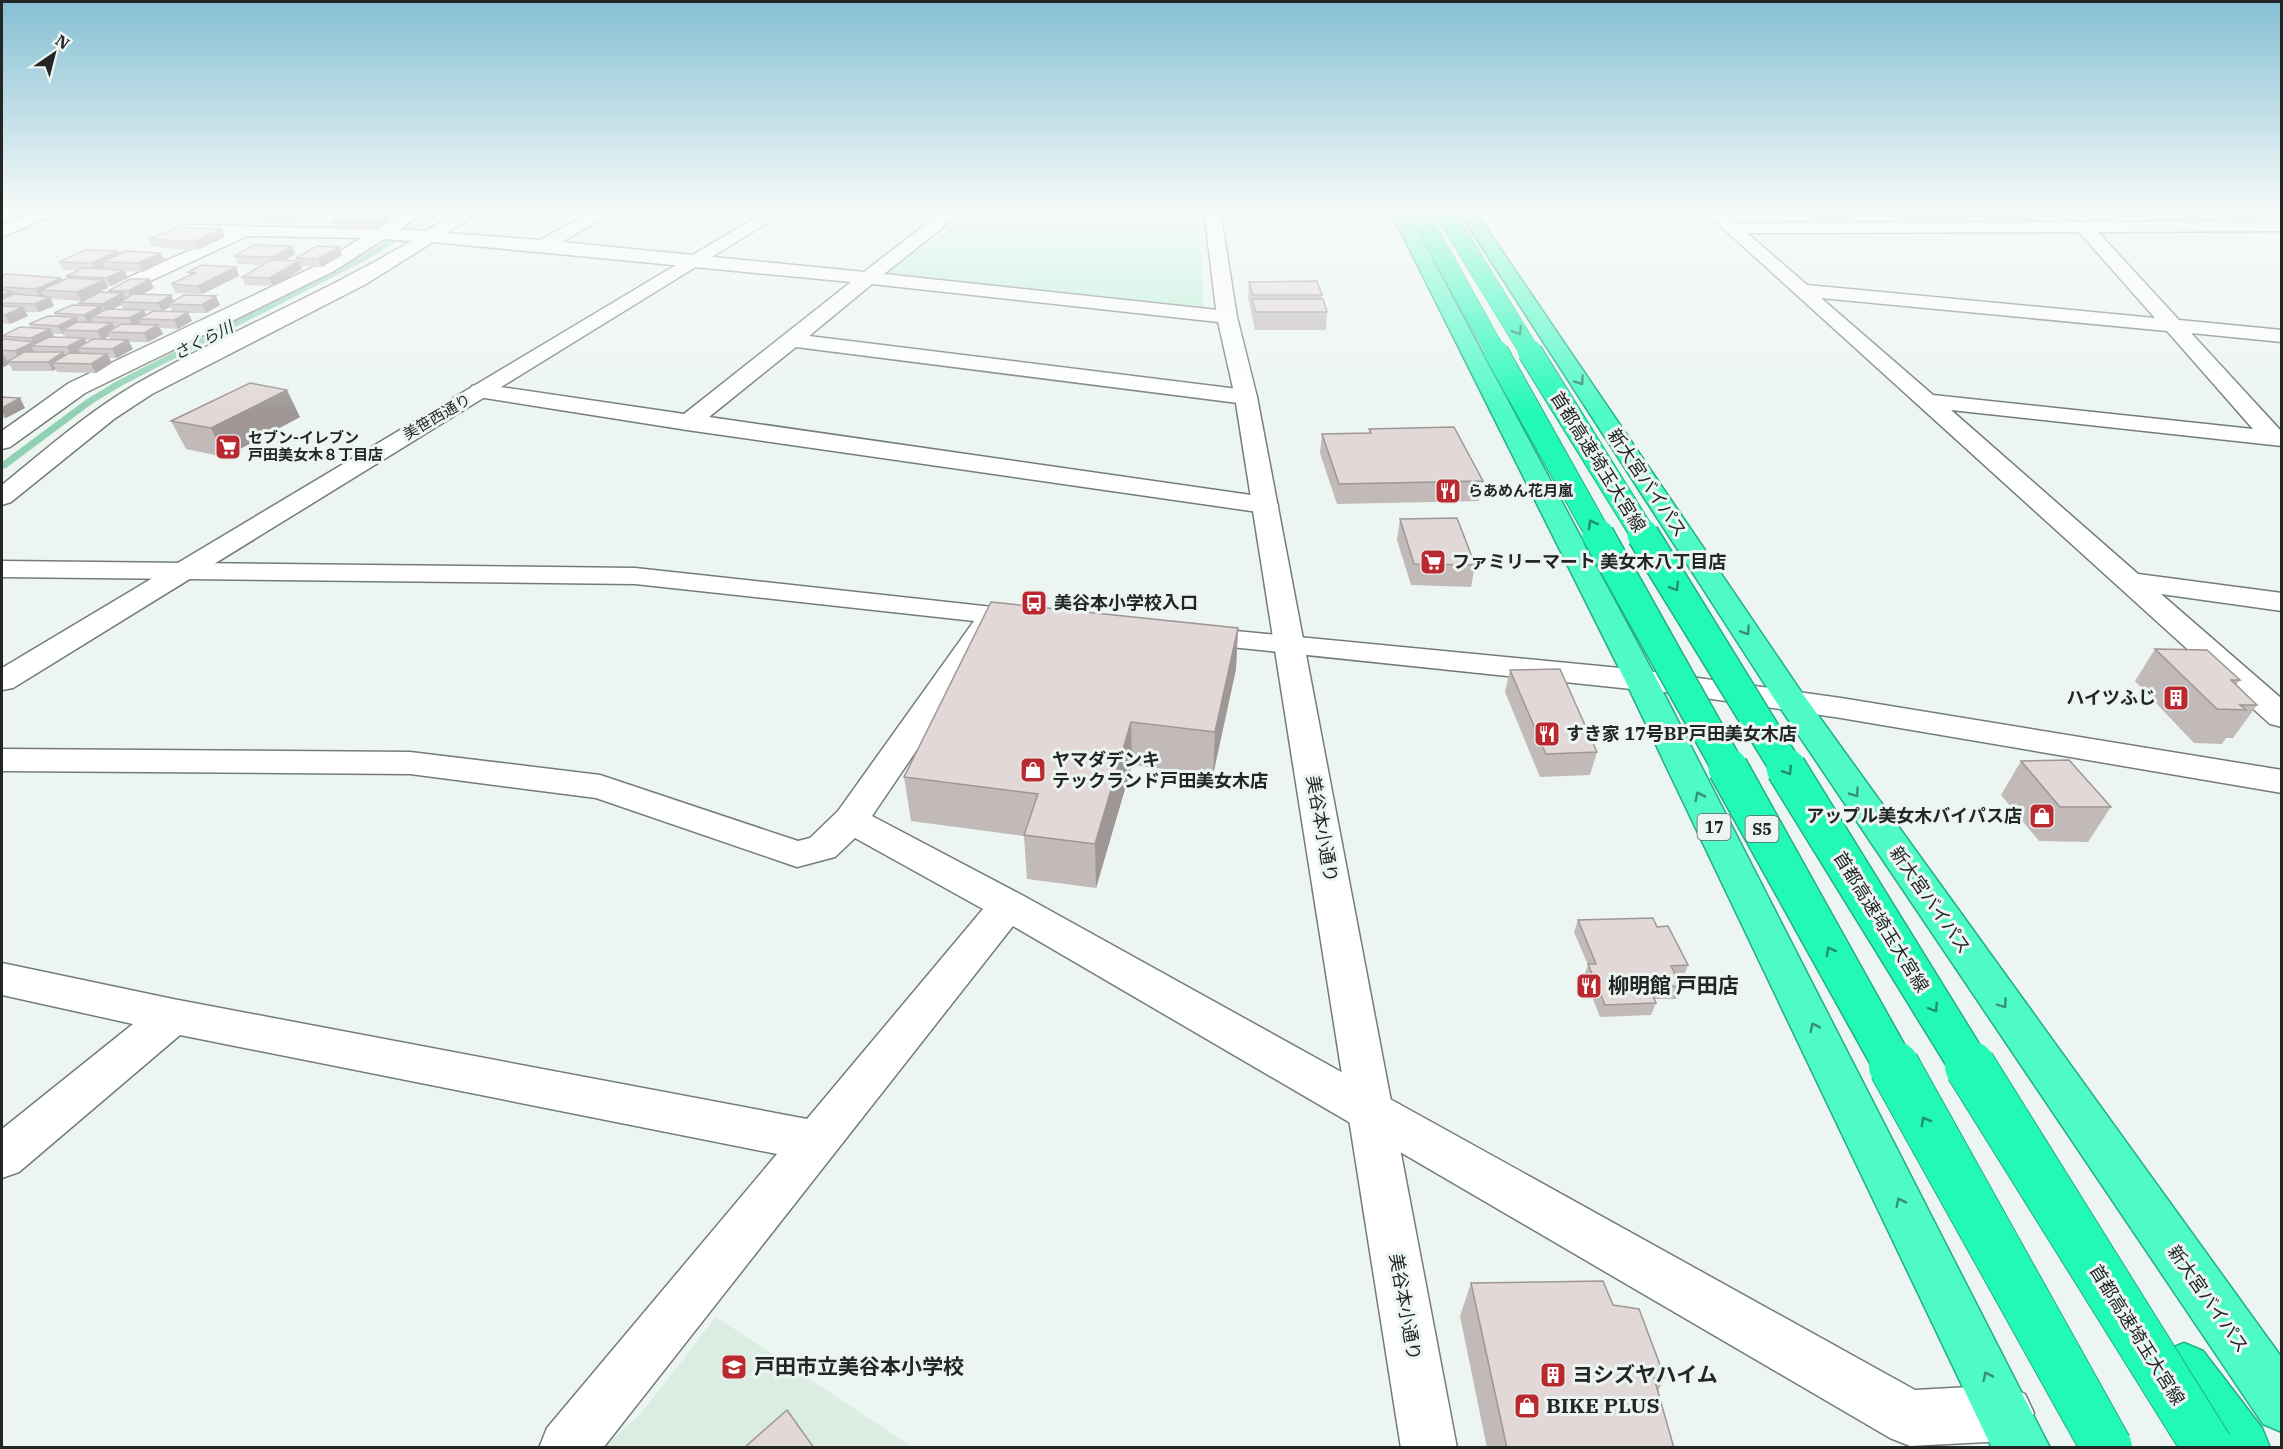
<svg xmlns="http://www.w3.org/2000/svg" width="2283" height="1449" viewBox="0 0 2283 1449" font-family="'IBM Plex Serif','Noto Sans JP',serif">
  <rect width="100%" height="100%" fill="#ecf5f1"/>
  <polygon fill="#dbece3" points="716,1317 912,1447 602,1448 639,1416"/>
  <polygon fill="#bbf0d7" points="1199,215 1204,311 879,275 970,216"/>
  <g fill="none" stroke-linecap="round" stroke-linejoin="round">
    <polygon fill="#90d0b3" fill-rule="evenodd" points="440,210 448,210 370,258 123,385 93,403 6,468 2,469 2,462 87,399 117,381 364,254"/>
    <g stroke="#747c78" stroke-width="3">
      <g id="minor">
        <polygon points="39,210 61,210 59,213 2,237 2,226"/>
        <path d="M 406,210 L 426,210 L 399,230 L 426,231 L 461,210 L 481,210 L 447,233 L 540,240 L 596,210 L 617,210 L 562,242 L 864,272 L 944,210 L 1219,210 L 1218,216 L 1212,217 L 956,217 L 884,274 L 1227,311 L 1234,313 L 1237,317 L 1234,321 L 1227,323 L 872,284 L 809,336 L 1246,390 L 1254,392 L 1257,397 L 1254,402 L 1246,404 L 796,347 L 709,417 L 1265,497 L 1274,499 L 1278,505 L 1274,511 L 1265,513 L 687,430 L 472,396 L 469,391 L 472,386 L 480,384 L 684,414 L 851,282 L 433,242 L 366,284 L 152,394 L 114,419 L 11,502 L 2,505 L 2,485 C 45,450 88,412 136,384 C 226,333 322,294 411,241 L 384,239 L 334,271 L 85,393 L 10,447 L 2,449 L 2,431 L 69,383 L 322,263 L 361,238 L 247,236 L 105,302 L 91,302 L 88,298 L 91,294 L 222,236 L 180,233 L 177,229 L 180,225 L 377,229 Z"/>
        <path d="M 1703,210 L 1721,210 L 1736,223 L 2282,221 L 2282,231 L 2098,232 L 2179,320 L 2282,330 L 2282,342 L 2191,333 L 2282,432 L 2282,446 L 1951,410 L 2138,574 L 2282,593 L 2282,611 L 2161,594 L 2282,699 L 2282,727 L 2270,724 ZM 2079,232 L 2155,318 L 1807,285 L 1747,233 ZM 1821,298 L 2167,331 L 2253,429 L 1933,395 Z"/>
        <polygon points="2,561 635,568 1039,612 1044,618 1039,624 1029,627 1002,624 872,816 1022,895 1915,1390 2006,1385 2025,1394 2034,1413 2025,1432 2006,1441 1910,1446 1890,1438 1013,926 603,1448 539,1448 547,1428 777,1154 180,1035 19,1172 2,1178 2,1129 133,1024 2,995 2,963 173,999 807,1119 983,909 855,838 835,857 797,867 596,798 410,774 2,771 2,749 410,752 600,775 798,841 810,838 838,811 974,621 635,584 2,577"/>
        <polygon points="1194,627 1641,670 1652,673 1657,680 1652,687 1641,690 1183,642 1179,636 1183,630"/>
      </g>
    </g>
    <g stroke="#747c78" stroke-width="3">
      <g id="tertiary">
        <polygon points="768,210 788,210 13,688 2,690 2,668"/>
        <polygon points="1204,210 1220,210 1237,317 1257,397 1457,1448 1401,1448 1235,397 1217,317"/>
        <polygon points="1641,670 1841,698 2282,770 2282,793 1841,718 1630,687 1625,680 1630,673"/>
      </g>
    </g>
    <g stroke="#22af84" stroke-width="3">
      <g id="trunk">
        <polygon points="1390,210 1406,210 1657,680 2050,1448 1992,1448 1625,680"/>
        <polygon points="1458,210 1474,210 1802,693 2282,1358 2282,1432 2263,1424 1775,700"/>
      </g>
    </g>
    <g stroke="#22af84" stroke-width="3">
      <polygon id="motorway" points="2184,1343 2203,1351 2262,1428 2270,1448 2207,1448 2165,1389 2157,1370 2165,1351"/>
    </g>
    <use href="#minor" fill="#fff" fill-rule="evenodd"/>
    <use href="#tertiary" fill="#fff" fill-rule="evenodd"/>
    <use href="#trunk" fill="#4efac6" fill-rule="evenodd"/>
    <use href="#motorway" fill="#22f9b7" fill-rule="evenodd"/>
    <g stroke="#22af84" stroke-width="20" stroke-linecap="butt">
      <g id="motorway-bridge-far4">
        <polyline points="1417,210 1497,354"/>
        <polyline points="1443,210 1531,354"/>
      </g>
    </g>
    <g stroke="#22af84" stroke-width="26" stroke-linecap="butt">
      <g id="motorway-bridge-far3">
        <polyline points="1496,352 1599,536"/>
        <polyline points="1530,352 1644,536"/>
      </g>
    </g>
    <g stroke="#22af84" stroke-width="34" stroke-linecap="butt">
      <g id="motorway-bridge-far2">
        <polyline points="1598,535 1729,769"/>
        <polyline points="1643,535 1787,769"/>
      </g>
    </g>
    <g stroke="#22af84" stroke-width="42" stroke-linecap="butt">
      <g id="motorway-bridge-far1">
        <polyline points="1728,768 1895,1068"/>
        <polyline points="1786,768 1971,1068"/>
      </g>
    </g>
    <g stroke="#22af84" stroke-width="52" stroke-linecap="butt">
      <g id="motorway-bridge">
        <polyline points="1894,1066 2107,1448"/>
        <polyline points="1970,1066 2208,1448"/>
      </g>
    </g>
    <use href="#motorway-bridge-far4" stroke="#22f9b7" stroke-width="19"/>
    <use href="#motorway-bridge-far3" stroke="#22f9b7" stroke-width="24"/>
    <use href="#motorway-bridge-far2" stroke="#22f9b7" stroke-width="31"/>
    <use href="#motorway-bridge-far1" stroke="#22f9b7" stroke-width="39"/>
    <use href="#motorway-bridge" stroke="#22f9b7" stroke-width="50"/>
  </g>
  <g fill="#c2bab9" fill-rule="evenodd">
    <polygon points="235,210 293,210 292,211 296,211 299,218 284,225 264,224 261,217 265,215 236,213"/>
    <polygon points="1799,210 1876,210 1856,211 1852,222 1816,222"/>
    <polygon points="1886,210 1962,210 1971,215 1968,223 1942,223 1940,222 1940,224 1906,224"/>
    <polygon points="1967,210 2034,210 2037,212 2034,220 2017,220 2016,224 1987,224 1972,214 1972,212"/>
    <polygon points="2036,210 2282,210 2282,222 2269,222 2259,219 2256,224 2219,222 2197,212 2196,213 2201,216 2197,223 2187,224 2177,219 2177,220 2159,220 2143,212 2140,218 2119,218 2117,221 2089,221 2078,215 2076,220 2051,219"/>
    <polygon points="385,213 388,221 374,230 335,229 332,222"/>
    <polygon points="225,237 197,250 153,247 149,239"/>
    <polygon points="119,254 165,261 143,272 125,271 128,278 111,286 107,286 108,288 81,301 51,299 54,306 39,312 25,312 28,316 10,324 2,323 2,276 61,278 63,280 67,278 66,276 78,270 63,270 59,262"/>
    <polygon points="295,254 285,260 297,261 296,258 342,255 322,267 301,266 302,269 273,286 245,285 242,277 263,265 238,264 235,256"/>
    <polygon points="236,267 239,276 202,294 175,293 171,284 189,275 188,272"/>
    <polygon points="1249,282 1322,295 1322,299 1327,312 1326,330 1255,330 1248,298"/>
    <path d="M 154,288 L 142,294 L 171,295 L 174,301 L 220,305 L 206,313 L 188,313 L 192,321 L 178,329 L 160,328 L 163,334 L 148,342 L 129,342 L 133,349 L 117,358 L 109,358 L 112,363 L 96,373 L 57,372 L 56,369 L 53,371 L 13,371 L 9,364 L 2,368 L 2,340 L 3,340 L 2,336 L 31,328 L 29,324 L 56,316 L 54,313 L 80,305 L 79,303 L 109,292 L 108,291 ZM 121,305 L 124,309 L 113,309 ZM 170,307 L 173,312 L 163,311 ZM 144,311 L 153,311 L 146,315 ZM 53,334 L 64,334 L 66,338 L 55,337 ZM 109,336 L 111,340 L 104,339 ZM 85,340 L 92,340 L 87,343 Z"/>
    <polygon points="2,397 25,408 6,418 2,418"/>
    <polygon points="300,417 225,457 186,449 171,421"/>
    <polygon points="1369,429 1483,481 1479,501 1337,504 1320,453 1322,434 1369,433"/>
    <polygon points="1400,519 1475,565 1471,587 1411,585 1397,540"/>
    <polygon points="1238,628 1236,669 1213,775 1132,765 1096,888 1027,879 1024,836 911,821 904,777"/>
    <polygon points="2155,649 2240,680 2236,685 2257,705 2233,738 2226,738 2222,744 2194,743 2135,681"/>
    <polygon points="1510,670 1597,752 1590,775 1540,777 1505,692"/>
    <polygon points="2021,761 2111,807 2088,842 2039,841 2001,795"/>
    <polygon points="1578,920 1657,927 1688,965 1683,978 1677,978 1681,986 1676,999 1654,999 1656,1003 1651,1015 1600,1017 1584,976 1588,965 1574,932"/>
    <polygon points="1471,1283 1613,1305 1665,1378 1658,1391 1674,1448 1487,1448 1460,1316"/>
  </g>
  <g fill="#9e9796">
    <polygon points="296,211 299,218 284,225 281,218"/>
    <polygon points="385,213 388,221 374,230 371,222"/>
    <polygon points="222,229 225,237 197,250 194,242"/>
    <polygon points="292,246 295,254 277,265 273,257"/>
    <polygon points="339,247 342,255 322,267 318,259"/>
    <polygon points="118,251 122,259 103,262 105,267 97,271 92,263"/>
    <polygon points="161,253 165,261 143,272 138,263"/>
    <polygon points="299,261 302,269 273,286 269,278"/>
    <polygon points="236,267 239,276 202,294 198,286"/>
    <polygon points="124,270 128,278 111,286 107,278"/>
    <polygon points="61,278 66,286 41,290 44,296 41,298 36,289"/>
    <polygon points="150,279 154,288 132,300 128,291"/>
    <polygon points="104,280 108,288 81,301 77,292"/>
    <polygon points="12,291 17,300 2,303 2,295"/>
    <polygon points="123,293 127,302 120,302 121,305 106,312 102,304"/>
    <polygon points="171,295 175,304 169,304 170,307 162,311 158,303"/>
    <polygon points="216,296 220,305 206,313 202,305"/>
    <polygon points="50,297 54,306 39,312 35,304"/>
    <polygon points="101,306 106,315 91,317 93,321 88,324 84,315"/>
    <polygon points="23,307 28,316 10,324 5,315"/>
    <polygon points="144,310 148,318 139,319 141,323 133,327 129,318"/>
    <polygon points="188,312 192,321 178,329 174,320"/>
    <polygon points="76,317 81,326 62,330 64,334 63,335 58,326"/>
    <polygon points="112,323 117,332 107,332 109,336 102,340 97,331"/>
    <polygon points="158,325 163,334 148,342 144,333"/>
    <polygon points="50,329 55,338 31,346 35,353 20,360 15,351 33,342 31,338"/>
    <polygon points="84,338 89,347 77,348 80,352 72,357 67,347"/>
    <polygon points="128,340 133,349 117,358 112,349"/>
    <polygon points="63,352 68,362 52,363 56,369 53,371 48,362"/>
    <polygon points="107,354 112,363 96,373 91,364"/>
    <polygon points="4,355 9,364 2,368 2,356"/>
    <polygon points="287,390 300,417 225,457 211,428"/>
    <polygon points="20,398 25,408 6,418 2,410 2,408"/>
    <polygon points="1238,628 1236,669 1213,775 1215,732"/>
    <polygon points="1131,722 1132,765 1096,888 1095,844"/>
  </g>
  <g fill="#e2d8d7" stroke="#9e9796" stroke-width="1.5">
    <polygon points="275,210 283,210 296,211 281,218 261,217"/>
    <polygon points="1945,210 1962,210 1971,215 1945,216 1943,214"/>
    <polygon points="1981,210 2009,210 2019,216 1990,216"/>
    <polygon points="2013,210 2034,210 2037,212 2016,212"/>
    <polygon points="2052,210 2075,210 2079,212 2055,212"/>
    <polygon points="2087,210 2115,210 2121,213 2092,213"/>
    <polygon points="2159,210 2176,210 2181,212 2163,212"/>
    <polygon points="2179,210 2197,210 2190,210 2201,216 2191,216"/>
    <polygon points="2213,210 2252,210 2261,216 2223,215"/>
    <polygon points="2261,210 2282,210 2282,214 2273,214"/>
    <polygon points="347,213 385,213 371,222 332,222"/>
    <polygon points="178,227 222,229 194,242 149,239"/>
    <polygon points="254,245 292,246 273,257 235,256"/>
    <polygon points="317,246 339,247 318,259 296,258"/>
    <polygon points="85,250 118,251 92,263 59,262"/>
    <polygon points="125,251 161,253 138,263 103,262"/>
    <polygon points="272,260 299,261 269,278 242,277"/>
    <polygon points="202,265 236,267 198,286 171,284 195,273 188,272"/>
    <polygon points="83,268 124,270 107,278 66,276"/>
    <polygon points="6,274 61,278 36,289 2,287 2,276"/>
    <polygon points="68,278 104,280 77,292 41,290"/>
    <polygon points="130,279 150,279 128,291 108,291"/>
    <polygon points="1317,281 1322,295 1253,295 1249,282"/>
    <polygon points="2,290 12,291 2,295"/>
    <polygon points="100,292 123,293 102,304 79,303"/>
    <polygon points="14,294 50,297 35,304 2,303 2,299"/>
    <polygon points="133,294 171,295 158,303 120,302"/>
    <polygon points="184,295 216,296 202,305 169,304"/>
    <polygon points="1252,299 1323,299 1327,312 1256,312"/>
    <polygon points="72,305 101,306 84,315 54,313"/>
    <polygon points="2,306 23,307 5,315 2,315"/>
    <polygon points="107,309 144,310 129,318 91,317"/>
    <polygon points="153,311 188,312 174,320 139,319"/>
    <polygon points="48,316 76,317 58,326 29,324"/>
    <polygon points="77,322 112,323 97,331 62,330"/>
    <polygon points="122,324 158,325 144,333 107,332"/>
    <polygon points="20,327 50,329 31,338 2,336"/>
    <polygon points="49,337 84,338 67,347 31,346"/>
    <polygon points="4,339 34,342 15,351 2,350 2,340"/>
    <polygon points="93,339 128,340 112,349 77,348"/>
    <polygon points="24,352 63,352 48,362 7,362"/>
    <polygon points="69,353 107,354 91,364 52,363"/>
    <polygon points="250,383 287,390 211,428 171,421"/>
    <polygon points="2,397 20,398 2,408"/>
    <polygon points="1454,427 1483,481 1339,484 1322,434 1371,433 1369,429"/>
    <polygon points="1457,518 1475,565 1414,564 1400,519"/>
    <polygon points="991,602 1238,628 1215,732 1131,722 1095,844 1024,835 1038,794 904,777"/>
    <polygon points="2155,649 2207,650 2240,680 2231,680 2257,705 2240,705 2246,710 2217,709"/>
    <polygon points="1560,669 1597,752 1546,754 1510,670"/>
    <polygon points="2069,760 2111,807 2060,807 2021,761"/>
    <polygon points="1653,918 1657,927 1668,926 1688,965 1671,966 1681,986 1649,987 1656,1003 1605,1005 1588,964 1596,964 1578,920"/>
    <polygon points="1603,1281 1613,1305 1639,1309 1665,1378 1654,1378 1674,1448 1507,1448 1471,1283"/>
    <polygon points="787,1410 814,1448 744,1448"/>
  </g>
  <defs><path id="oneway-chevron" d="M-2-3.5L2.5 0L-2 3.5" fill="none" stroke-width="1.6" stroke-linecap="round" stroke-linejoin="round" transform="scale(1.5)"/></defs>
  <g stroke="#22906e">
    <use href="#oneway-chevron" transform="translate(1518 331) rotate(58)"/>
    <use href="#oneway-chevron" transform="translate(1592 524) rotate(-119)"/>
    <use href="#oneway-chevron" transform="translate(1675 587) rotate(58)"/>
    <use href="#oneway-chevron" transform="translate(1788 771) rotate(58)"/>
    <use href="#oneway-chevron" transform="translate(1830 951) rotate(-119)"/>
    <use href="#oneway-chevron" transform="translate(1934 1008) rotate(58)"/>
    <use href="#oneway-chevron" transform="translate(1925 1121) rotate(-119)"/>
  </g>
  <g stroke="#389076">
    <use href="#oneway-chevron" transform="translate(1580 381) rotate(56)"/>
    <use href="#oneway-chevron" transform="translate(1746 631) rotate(56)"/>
    <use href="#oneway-chevron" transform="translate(1855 793) rotate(55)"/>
    <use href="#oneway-chevron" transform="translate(1699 796) rotate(-116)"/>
    <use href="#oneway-chevron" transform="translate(2003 1004) rotate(55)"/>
    <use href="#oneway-chevron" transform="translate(1814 1027) rotate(-116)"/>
    <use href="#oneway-chevron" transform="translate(1900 1202) rotate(-116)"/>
    <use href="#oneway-chevron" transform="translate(1987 1376) rotate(-116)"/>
  </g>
  <linearGradient id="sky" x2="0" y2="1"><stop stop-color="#85bfd3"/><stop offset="0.51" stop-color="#f6faf9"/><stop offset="1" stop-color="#f6faf9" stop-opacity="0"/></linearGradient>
  <rect width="2283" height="413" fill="url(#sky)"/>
  <defs>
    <g id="supermarket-square" transform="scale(1.35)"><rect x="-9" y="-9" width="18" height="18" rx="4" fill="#b9292f" stroke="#ecf5f1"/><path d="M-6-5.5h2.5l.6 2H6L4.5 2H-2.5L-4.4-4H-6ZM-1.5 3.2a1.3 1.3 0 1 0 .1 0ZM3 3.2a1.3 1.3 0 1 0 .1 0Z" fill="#fff"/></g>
    <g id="restaurant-square" transform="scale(1.35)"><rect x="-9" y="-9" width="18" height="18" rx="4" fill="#b9292f" stroke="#ecf5f1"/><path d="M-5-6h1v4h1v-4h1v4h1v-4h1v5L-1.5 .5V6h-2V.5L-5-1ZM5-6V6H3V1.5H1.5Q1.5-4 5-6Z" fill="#fff"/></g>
    <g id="bus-square" transform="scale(1.35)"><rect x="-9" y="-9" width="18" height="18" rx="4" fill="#b9292f" stroke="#ecf5f1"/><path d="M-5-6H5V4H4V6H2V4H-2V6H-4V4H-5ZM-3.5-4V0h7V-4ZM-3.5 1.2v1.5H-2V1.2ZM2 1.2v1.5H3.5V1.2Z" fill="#fff"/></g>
    <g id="building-square" transform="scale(1.35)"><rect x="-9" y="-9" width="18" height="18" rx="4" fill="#b9292f" stroke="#ecf5f1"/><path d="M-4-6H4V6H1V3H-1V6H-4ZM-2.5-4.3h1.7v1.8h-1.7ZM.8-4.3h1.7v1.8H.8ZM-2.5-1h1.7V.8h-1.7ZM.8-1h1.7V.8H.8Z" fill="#fff"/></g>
    <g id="shop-square" transform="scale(1.35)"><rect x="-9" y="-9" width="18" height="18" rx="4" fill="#b9292f" stroke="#ecf5f1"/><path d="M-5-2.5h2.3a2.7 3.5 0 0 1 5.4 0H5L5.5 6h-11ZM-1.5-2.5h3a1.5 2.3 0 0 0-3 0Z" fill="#fff"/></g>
    <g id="school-square" transform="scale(1.35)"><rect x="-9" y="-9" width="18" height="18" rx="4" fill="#b9292f" stroke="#ecf5f1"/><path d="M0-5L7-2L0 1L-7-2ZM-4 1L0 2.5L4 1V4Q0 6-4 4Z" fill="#fff"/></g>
  </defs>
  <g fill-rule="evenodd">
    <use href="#supermarket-square" x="228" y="447"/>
    <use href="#restaurant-square" x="1448" y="491"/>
    <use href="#supermarket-square" x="1433" y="562"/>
    <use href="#bus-square" x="1034" y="603"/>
    <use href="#building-square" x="2176" y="698"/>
    <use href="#restaurant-square" x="1547" y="734"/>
    <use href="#shop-square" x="1033" y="770"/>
    <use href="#shop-square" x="2042" y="816"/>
    <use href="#restaurant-square" x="1589" y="986"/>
    <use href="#school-square" x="734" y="1367"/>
    <use href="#building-square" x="1553" y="1375"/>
    <use href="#shop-square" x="1527" y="1406"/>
  </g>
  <g text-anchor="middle" stroke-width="6" stroke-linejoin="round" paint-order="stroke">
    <g font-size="15" fill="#232625" stroke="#ecf5f1">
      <text transform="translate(437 417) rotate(-30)" y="5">美笹西通り</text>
    </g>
    <g font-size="15" font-weight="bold" fill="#232625" stroke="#ecf5f1" text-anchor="start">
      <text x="248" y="443">セブン-イレブン<tspan x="248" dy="17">戸田美女木８丁目店</tspan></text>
      <text x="1468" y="496">らあめん花月嵐</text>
    </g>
    <g font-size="16" font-style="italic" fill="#133125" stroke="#ecf5f1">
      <text transform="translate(203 340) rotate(-27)" y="6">さくら川</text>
    </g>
    <g fill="#ecf5f1" stroke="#5f6462" stroke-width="1.5">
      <rect x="1697.5" y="814" width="33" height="26" rx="4.5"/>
      <rect x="1745.5" y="816" width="33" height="26" rx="4.5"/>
    </g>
    <g font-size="16" font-weight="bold" fill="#232625">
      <text x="1714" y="833">17</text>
      <text x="1762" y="835">S5</text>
    </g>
    <g font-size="18" fill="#232625" stroke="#ecf5f1">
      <text transform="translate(1598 462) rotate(58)" y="6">首都高速埼玉大宮線</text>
      <text transform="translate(1647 483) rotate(56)" y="6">新大宮バイパス</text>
      <text transform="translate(1322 829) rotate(80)" y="6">美谷本小通り</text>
      <text transform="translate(1930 900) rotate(55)" y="6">新大宮バイパス</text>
      <text transform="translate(1881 922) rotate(58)" y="6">首都高速埼玉大宮線</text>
      <text transform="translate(2208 1299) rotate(55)" y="6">新大宮バイパス</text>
      <text transform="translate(1405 1307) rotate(80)" y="6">美谷本小通り</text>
      <text transform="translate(2137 1335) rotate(58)" y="6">首都高速埼玉大宮線</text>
    </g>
    <g font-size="18" font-weight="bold" fill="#232625" stroke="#ecf5f1" text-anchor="start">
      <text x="1452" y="568">ファミリーマート 美女木八丁目店</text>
      <text x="1054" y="609">美谷本小学校入口</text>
      <text x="2156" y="704" text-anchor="end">ハイツふじ</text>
      <text x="1566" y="740">すき家 17号BP戸田美女木店</text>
      <text x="1052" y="766">ヤマダデンキ<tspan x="1052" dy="21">テックランド戸田美女木店</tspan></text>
      <text x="2022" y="822" text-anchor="end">アップル美女木バイパス店</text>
    </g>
    <g font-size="21" font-weight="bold" fill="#232625" stroke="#ecf5f1" text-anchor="start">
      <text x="1608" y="993">柳明館 戸田店</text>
      <text x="754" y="1374">戸田市立美谷本小学校</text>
      <text x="1572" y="1382">ヨシズヤハイム</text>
      <text x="1546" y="1413">BIKE PLUS</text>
    </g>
  </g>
  <rect width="2283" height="1449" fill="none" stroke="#232625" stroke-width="6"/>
  <g transform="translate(54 54) rotate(35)" stroke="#ecf5f1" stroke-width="4.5" paint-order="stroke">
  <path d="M0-4.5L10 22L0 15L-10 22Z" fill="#232625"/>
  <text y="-9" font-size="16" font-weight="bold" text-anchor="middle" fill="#232625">N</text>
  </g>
</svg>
